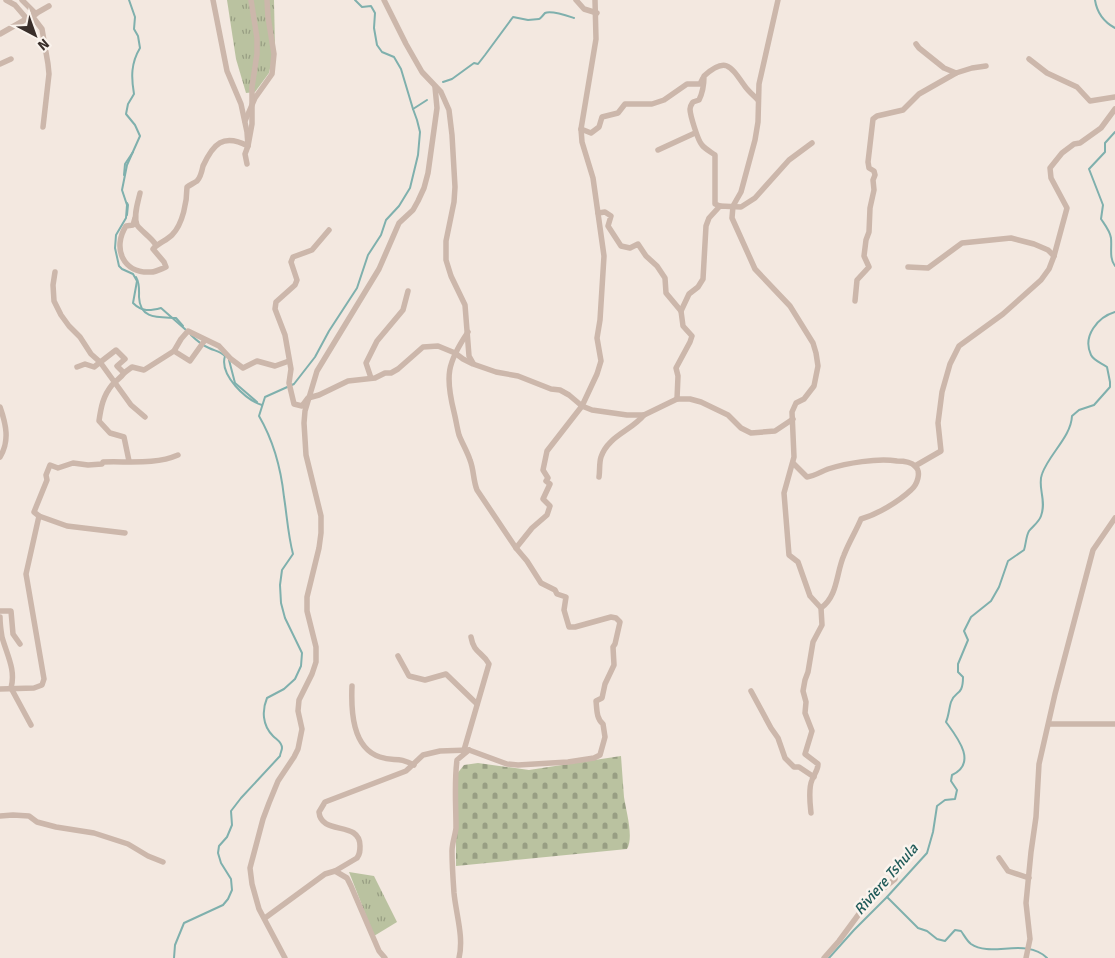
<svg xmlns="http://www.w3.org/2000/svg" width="1115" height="958" viewBox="0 0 1115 958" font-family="Signika,sans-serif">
  <defs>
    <pattern id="cemetery-stones" width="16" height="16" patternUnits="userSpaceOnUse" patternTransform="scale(1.25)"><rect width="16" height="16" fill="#bac2a0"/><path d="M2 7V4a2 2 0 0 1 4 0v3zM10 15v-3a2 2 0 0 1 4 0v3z" fill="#989e83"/></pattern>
    <pattern id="park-tufts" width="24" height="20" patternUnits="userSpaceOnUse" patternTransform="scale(1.25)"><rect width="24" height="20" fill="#bac2a0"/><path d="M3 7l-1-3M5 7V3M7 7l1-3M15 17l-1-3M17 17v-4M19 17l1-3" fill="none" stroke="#989e83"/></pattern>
  </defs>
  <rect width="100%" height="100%" fill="#f3e8e0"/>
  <path fill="url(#cemetery-stones)" d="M 621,756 C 622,770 623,784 624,797 C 626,811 634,837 627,849 L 456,866 L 456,775 L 464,765 L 478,763 L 529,770 Z"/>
  <g fill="url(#park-tufts)">
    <polygon points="227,0 274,0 275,47 269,73 255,92 246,93 236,59"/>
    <polygon points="349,872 374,876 397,922 374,936"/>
  </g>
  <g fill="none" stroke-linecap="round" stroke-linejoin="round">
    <g stroke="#7fb0ad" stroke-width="2">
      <path d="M 129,0 L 135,17 L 134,29 L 138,36 L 140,48 C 131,63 131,77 134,94 L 128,104 L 126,114 L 135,125 L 140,136 L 127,165 L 122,190 L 127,205 L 126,218 L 116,235 L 115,248 L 119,266 L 122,269 L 133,274 L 137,281 L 133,303 C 142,312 150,311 161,308 L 186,330"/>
      <path d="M 1095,0 C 1097,13 1104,22 1115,28"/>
      <path d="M 443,82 L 452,79 L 474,63 L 478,64 L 485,55 L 513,17 L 528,20 L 539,19 C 540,19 545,13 545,13 C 551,10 568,16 574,18"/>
      <polyline points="413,109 427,100"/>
      <path d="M 1115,132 L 1105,143 L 1105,152 L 1089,169 L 1103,205 L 1101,219 C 1105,225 1110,231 1111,238 C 1112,248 1109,258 1115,266"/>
      <polyline points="124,175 125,164 133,152"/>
      <polyline points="127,203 128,205 127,215"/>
      <path d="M 136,277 C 140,284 139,289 139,297 C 140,320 159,317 176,318 L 183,326"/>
      <path d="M 191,335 C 197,341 202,345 209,348 C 215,351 220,351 225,356 C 219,375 246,400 262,405"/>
      <polyline points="229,360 235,383 257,402"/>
      <path d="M 887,897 L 918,928 L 927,931 L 937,939 L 945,941 L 955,930 L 961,931 C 964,935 967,941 971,944 C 991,958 1026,937 1047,958"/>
      <path d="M 174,958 L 175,945 L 184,923 L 223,905 L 228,899 L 232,890 L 231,879 L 221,863 L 218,853 L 219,846 L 227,837 L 232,825 L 231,811 L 241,798 L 280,756 C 280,754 282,750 282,748 C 282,742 277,740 273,736 C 262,725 262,710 267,698 L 284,689 L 295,679 L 301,666 L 302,653 L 285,618 L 281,603 L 280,585 L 282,570 L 293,554 C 288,535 287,516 284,497 C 281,469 273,440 259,416 L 265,397 L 294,384 L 315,357 L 329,331 L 357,288 L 368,255 L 381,235 L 386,220 L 399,206 L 410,188 L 418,155 L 420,132 L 417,120 L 413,109 L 401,69 L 394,57 L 382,52 L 377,45 L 374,28 L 375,13 L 371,6 L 362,7 L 355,0"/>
      <path d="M 829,958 L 854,930 L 887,897 L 927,853 L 933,832 L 937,806 L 945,800 L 955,799 L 957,790 L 951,781 L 952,775 C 978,763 957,737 946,722 C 949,715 949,708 951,702 C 955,690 963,697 963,677 L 958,672 L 958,664 L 968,640 L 964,631 L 971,617 L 991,601 L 999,587 L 1008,561 L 1024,550 C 1026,544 1026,536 1029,531 C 1033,526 1039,522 1041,516 C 1047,500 1037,487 1042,474 C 1049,454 1071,437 1072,416 L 1079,410 L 1094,405 L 1110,387 L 1110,382 L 1107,367 C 1102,363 1094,361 1091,355 C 1082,336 1098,317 1115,312"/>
    </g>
    <g stroke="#ccb7ab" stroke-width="5.5">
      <polyline points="6,0 15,5 27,19"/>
      <polyline points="22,0 36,14"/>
      <polyline points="213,0 227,71 241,104 247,132 248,146 245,154 247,164"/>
      <polyline points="384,0 406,44 422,72 441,92 449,110 452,135 455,187 454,202 446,241 446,260 451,276 465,305 469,356 473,363"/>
      <polyline points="576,0 584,9 597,13"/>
      <path d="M 778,0 L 759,84 L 758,122 L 755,140 L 741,192 L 733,206 L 732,218 L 755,269 L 790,306 L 813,343 L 816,353 L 818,366 L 814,386 L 804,399 L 796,403 L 792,412 L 794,457 L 784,493 L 789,555 L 798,562 L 810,596 L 821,608 L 822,625 L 813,642 L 808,672 L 805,680 L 803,691 L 806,702 L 805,713 L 812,731 L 805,754 L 818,764 C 818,771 814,774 812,780 C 808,789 810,803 811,813"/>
      <polyline points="32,16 42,29 48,64 49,74 43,127"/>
      <polyline points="0,34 49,6"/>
      <polyline points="916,44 919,48 944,68 956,73 972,68 986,66"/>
      <polyline points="1029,59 1047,73 1077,87 1090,101 1115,97"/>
      <polyline points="0,64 11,59"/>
      <polyline points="245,121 255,98 272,74 274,54 268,17 267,0"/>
      <polyline points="581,129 591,133 599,127 602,117 618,113 625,104 652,104 664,100 687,84 700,84 703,78"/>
      <polyline points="658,150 695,133"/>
      <path d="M 140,193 C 138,202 133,216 137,225 C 142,232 151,237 156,245"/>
      <path d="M 720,206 L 715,204 L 715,155 C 711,152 705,149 702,145 C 698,141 690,115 690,109 C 690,106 691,105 693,102 L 699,100 C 703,92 704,85 704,76 C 725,57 730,65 744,85 C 748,91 753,95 758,100"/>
      <polyline points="598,213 605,212 611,216 608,226 621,246 630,248 638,244 646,256 657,266 665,278 666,293 681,311 683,326 692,336 690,342 676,368 678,376 677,399"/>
      <path d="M 135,218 L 133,225 L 126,226 C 112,248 123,274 151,272 C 156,272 161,269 166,267 L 164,262 L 153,249 C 158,243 166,241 172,235 C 183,224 187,201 187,187 C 190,185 194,183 197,181 C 200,178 202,171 203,166 C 213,144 223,133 248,146 L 252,124 L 252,87 L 257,54 L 257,38 L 251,0"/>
      <polyline points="329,230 312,250 293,257 291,262 297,280 295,285 276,302 275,309 285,335 291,369 289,383 294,404 302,406 308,398 319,395 348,381 375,378 385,373 391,373 398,369 423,347 438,346 455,353 463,359 473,364 496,372 518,376 551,389 560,390 569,395 582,406 592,410 627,415 644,415 677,399 690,399 701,402 728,415 741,428 751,433 775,431 793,419"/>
      <polyline points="908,267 928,268 962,243 1011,238 1034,244 1048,250 1054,256"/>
      <polyline points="55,272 53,285 54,301 61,315 69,326 80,337 91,354 100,362 131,405 145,417"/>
      <polyline points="855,301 857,280 869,267 864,256 866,240 869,232 870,208 874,190 873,180 875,175 874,171 869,168 868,162 873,119 877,116 903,110 919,94 956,73"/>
      <polyline points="681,311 689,294 698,287 703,279 706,226 709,218 720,206 741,207 755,198 789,160 812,143"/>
      <polyline points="174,351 181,339 188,331 219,346 231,359 243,368 257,361 275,366 289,361"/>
      <polyline points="77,367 85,364 94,367 116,350 125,359 117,366 124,373 132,367 144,370 174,351 190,361 205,340"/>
      <path d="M 124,373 C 121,378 116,380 112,385 C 103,396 101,407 99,421 L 110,433 L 124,437 L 129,461"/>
      <polyline points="371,378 366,363 377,341 403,310 408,291"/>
      <path d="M 0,407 C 6,424 10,441 0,457"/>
      <path d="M 793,463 L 807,477 C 815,476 820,472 828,469 C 847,463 877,458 897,461 C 902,461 911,462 915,466 C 922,472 917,485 911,490 C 898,502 878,514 861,519 C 856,531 849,542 844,555 C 836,573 838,596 821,608"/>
      <polyline points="915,466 941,451 938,423 942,392 950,364 959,346 1003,314 1041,280 1049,269 1054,256 1067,208 1051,178 1050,168 1062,153 1074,144 1080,143 1101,128 1115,109"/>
      <path d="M 599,477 C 600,471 599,463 601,457 C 608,436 631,431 644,415"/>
      <polyline points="39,516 67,526 125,533"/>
      <polyline points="516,548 532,528 547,515 550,506 543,499 550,484 546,481 548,478 543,470 547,451 582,406 597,374 601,361 597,338 600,320 604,256 593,178 582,142 581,129 596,39 595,0"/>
      <polyline points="0,611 11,611 13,634 20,644"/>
      <path d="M 0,617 C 0,624 1,631 2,637 C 7,655 16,670 11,688 L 31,725"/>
      <polyline points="398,656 409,676 425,680 446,674 477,704"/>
      <path d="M 352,686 C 351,710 352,748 380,757 C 394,762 398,756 414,765"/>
      <path d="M 0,689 L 34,688 L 42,685 L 44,679 L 26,574 L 39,516 L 34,512 L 47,480 L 46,475 L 50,465 L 58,468 L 73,463 L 88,465 L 102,464 L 103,462 C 128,461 155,465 178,455"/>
      <polyline points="751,691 771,728 778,738 785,758 794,767 799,767 814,777"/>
      <polyline points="1049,724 1115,724"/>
      <path d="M 464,750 L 489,664 C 482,651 474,654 471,637"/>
      <polyline points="0,816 13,815 29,816 37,822 56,827 94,833 128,844 148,856 163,862"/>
      <polyline points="999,858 1008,871 1029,878"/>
      <path d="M 335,871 L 357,858 C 360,854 360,851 360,846 C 360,820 321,836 319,812 L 325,802 L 406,771 L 423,755 L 440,751 L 469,750 L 507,764 L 518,765 L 568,762 L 594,758 L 600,755 L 605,737 L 603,724 C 596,718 597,709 596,701 L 602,698 L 605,684 L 614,665 L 613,647 L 615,644 L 620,622 L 616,618 L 611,617 L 575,627 L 569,627 L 564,610 L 566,597 L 557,594 L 555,590 L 541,583 L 527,561 L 516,548 L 477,490 C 473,480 474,470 470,460 C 467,451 462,443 459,435 C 457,428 456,420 454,412 C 445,376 447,363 468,332"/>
      <polyline points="265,918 325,874 335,871 347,878 351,886 379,951 385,958"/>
      <polyline points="285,958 259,909 252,884 250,868 263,819 269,803 278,781 294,757 298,749 302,729 298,711 299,700 312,674 316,662 316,647 307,611 307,597 319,548 321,533 321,516 306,455 304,423 305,411 317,371 379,269 399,223 413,210 418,201 424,188 428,173 437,108 435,87"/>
      <path d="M 459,958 C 464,937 456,914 454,893 C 453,879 452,865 452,851 C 452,844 455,836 456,828 C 456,805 454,783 457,760 L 469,750"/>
      <polyline points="824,958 839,941 870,899 895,879"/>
      <polyline points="1026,958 1030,939 1026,903 1031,852 1036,817 1039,764 1055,694 1093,550 1115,518"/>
    </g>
  </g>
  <g text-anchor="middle" stroke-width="5" stroke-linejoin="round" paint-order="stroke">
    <g font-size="15" font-style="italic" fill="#205b59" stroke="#faf3ed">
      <text transform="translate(886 879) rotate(-49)" y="5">Riviere Tshula</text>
    </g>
  </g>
  <g transform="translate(35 35) rotate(139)" stroke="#faf3ed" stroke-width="4" paint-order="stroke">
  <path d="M0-4L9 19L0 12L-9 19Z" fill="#392e2a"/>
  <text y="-8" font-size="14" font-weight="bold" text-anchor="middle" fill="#392e2a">N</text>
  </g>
</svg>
